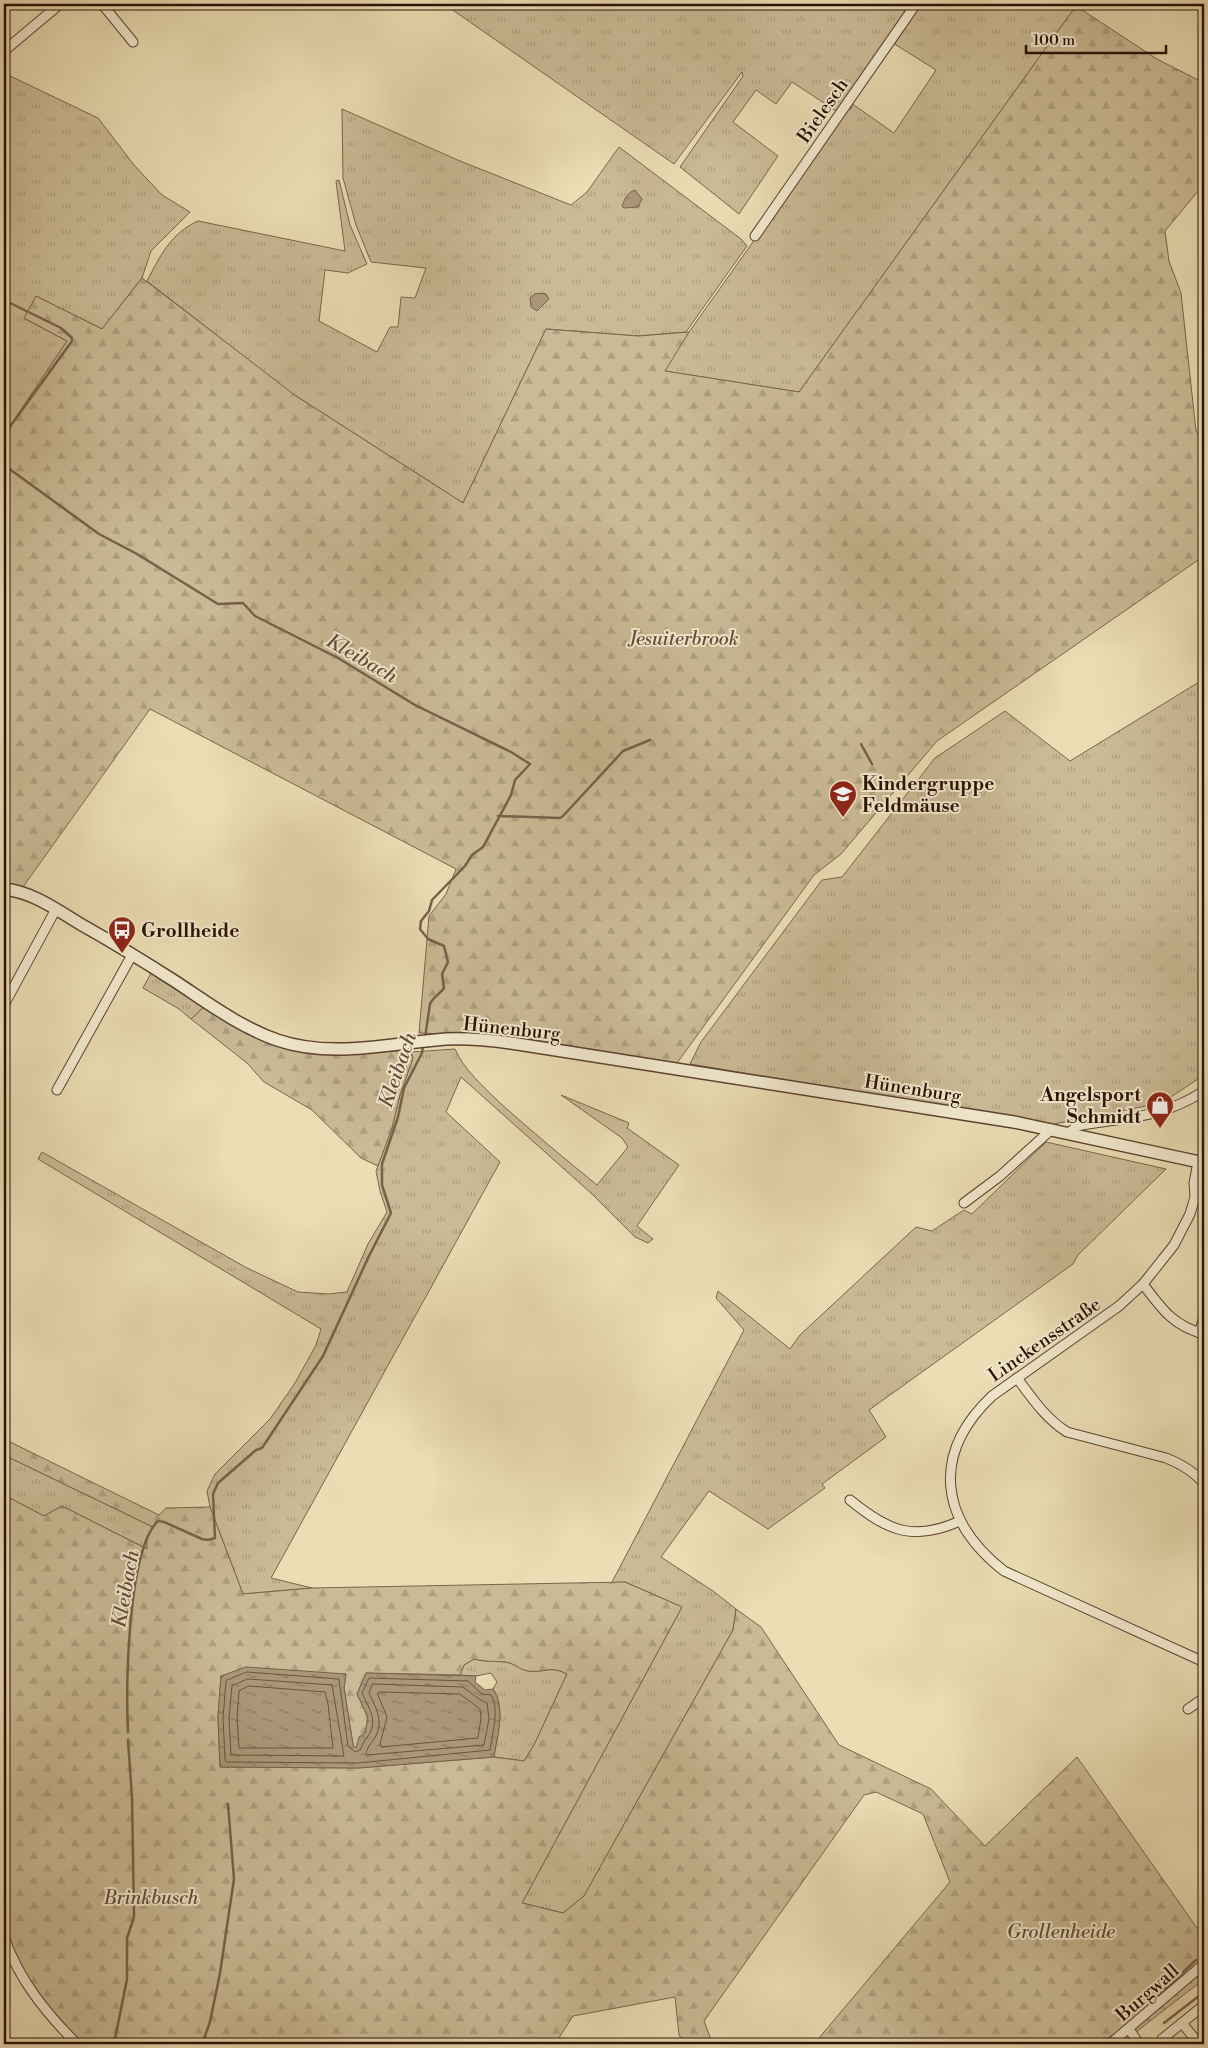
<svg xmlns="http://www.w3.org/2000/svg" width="1208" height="2048" viewBox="0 0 1208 2048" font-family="'Libre Bodoni',serif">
  <defs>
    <pattern id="grass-tufts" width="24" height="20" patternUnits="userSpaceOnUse" patternTransform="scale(1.25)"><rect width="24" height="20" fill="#caba96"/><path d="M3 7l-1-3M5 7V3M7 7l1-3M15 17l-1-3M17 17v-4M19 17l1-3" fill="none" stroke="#ae9f80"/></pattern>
    <pattern id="forest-firs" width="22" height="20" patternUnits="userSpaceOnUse" patternTransform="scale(1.25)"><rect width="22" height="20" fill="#caba96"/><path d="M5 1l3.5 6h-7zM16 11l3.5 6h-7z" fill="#ae9f80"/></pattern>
    <pattern id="water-ripples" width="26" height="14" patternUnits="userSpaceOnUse" patternTransform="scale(1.25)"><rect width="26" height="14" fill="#aa9778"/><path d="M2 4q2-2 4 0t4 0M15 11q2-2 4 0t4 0" fill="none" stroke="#8b7a60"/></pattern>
  </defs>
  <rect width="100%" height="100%" fill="#ebddb4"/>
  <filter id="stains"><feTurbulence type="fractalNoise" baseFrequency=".004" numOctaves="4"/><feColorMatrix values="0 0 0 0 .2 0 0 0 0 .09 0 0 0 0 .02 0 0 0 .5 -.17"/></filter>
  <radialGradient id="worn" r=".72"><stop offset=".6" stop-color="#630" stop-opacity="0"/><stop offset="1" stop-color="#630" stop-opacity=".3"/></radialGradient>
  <g fill="url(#grass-tufts)" stroke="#7a654d">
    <polygon points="444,4 912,4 836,111 792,82 776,104 756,90 733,122 778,156 739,214 680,167 743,76 742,72 674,164"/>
    <polygon points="921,4 1071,4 1076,6 799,392 664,371 689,332 846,111 852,108 851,103 894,133 936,70 893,43"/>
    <polygon points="4,73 98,118 134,165 162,195 190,212 151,251 142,278 102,329 36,296 25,319 67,341 4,435"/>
    <path d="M 342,109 L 460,161 L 571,205 L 587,192 L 619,147 L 741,239 L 747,246 L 686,332 L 638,336 L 546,329 L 463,503 L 290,392 L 147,281 C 160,256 171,233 198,221 L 345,251 L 336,181 L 339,180 L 350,225 L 367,264 L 348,273 L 325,270 L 319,321 L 377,352 L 390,327 L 398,327 L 401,297 L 415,298 L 426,268 L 371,262 L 356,225 L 343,178 Z"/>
    <polygon points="1204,679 1204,1075 1162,1103 1054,1124 690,1064 701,1042 822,880 842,877 935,758 1005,711 1070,761"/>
    <polygon points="151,973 205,1006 191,1019 179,1009 143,988"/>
    <path d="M 455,1049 C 464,1070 483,1086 499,1102 C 531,1131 564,1158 597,1185 L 628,1147 L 622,1138 L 561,1095 L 629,1123 L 627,1128 L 679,1165 L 637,1226 L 653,1239 L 648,1243 L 635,1237 L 592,1194 L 461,1077 L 446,1112 L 500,1162 L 271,1578 L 312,1588 L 243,1594 L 210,1507 L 207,1491 L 215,1474 L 270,1419 L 295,1383 L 316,1345 L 321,1329 L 38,1159 L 42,1152 L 247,1268 L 298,1292 L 329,1294 L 347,1292 L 368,1244 L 387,1212 L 380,1191 L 376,1171 L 392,1128 L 400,1095 L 413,1058 L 411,1052 Z"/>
    <polygon points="1046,1142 1166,1169 1078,1255 1073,1264 869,1410 886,1437 822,1484 825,1488 768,1529 709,1491 661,1557 713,1591 736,1609 733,1630 584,1896 563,1913 522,1903 682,1607 625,1582 611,1584 744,1330 716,1298 718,1291 790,1349 800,1335 916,1227 932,1231 964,1210 972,1214"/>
    <polygon points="4,1455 153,1527 147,1549 62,1506 44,1516 4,1495"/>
    <path d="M 474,1659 C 486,1662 494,1661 506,1662 C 514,1663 520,1670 528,1671 C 546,1673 550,1665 567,1674 L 534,1745 L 524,1761 L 494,1757 C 497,1736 506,1708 493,1689 L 497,1682 L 491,1673 L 476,1676 L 460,1675 L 464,1665 Z"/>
  </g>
  <g fill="url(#forest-firs)" stroke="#7a654d" fill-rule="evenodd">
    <polygon points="1076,6 1157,59 1204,83 1204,184 1165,231 1169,261 1181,293 1196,431 1204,440 1204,556 937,741 841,854 814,875 677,1063 508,1036 419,1033 429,916 446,894 456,869 150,709 23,887 4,887 4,435 67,341 24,318 36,296 102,329 142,278 296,396 463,503 546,329 638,336 689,332 665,371 799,392"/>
    <path d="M 205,1006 C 224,1018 247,1035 268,1043 C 313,1060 361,1053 408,1050 L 413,1058 L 400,1095 L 392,1128 L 378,1166 L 361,1158 L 312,1110 L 264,1082 L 247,1063 L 191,1019 Z"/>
    <path d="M 4,1439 L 159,1515 L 166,1508 L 210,1507 L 243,1594 L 312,1588 L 625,1582 L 682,1607 L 522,1903 L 563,1913 L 584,1896 L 733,1630 L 736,1609 L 761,1627 L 839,1745 L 931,1789 L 985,1846 L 1077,1757 L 1204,1938 L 1204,1979 L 1136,2032 L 1130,2044 L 814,2044 L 950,1882 L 923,1814 L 876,1792 L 864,1795 L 704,2021 L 712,2042 L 715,2044 L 685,2044 L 679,2035 L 675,1997 L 573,2016 L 555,2044 L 82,2044 C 48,2012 19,1974 4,1929 L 4,1495 L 44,1516 L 62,1506 L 147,1549 L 147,1536 L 153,1527 L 4,1455 ZM 474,1659 C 486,1662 495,1661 506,1662 C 514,1663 520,1670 528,1671 C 546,1673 550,1665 567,1674 L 534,1745 L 524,1761 L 494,1757 L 358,1768 L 220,1767 L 218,1717 L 221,1676 L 346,1674 L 344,1688 L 353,1745 L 356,1748 C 372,1721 370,1721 357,1694 L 366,1673 L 460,1675 L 464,1665 Z"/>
  </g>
  <g fill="url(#water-ripples)" stroke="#77614a">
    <path d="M 635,190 L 642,199 L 638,207 L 624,208 L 622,206 C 625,198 627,193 635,190 Z"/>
    <polygon points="542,293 546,294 549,299 537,311 531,307 530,298 535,294"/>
    <path d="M 246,1667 L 346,1674 L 344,1688 L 353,1745 L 356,1748 L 359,1737 L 365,1733 L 368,1717 L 357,1694 L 366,1673 L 476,1676 L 475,1682 L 485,1690 L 493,1689 C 506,1708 497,1736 494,1757 L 358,1768 L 220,1767 L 218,1717 L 221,1676 Z"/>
  </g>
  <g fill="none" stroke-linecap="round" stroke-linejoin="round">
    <g stroke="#6a543e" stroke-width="1">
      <path d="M 247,1672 L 339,1679 L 348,1746 L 355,1752 L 360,1750 C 363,1744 364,1741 368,1736 C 379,1722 368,1706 362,1693 L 369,1678 L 468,1681 L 482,1694 L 491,1695 C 500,1707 492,1736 490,1750 L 358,1763 L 226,1762 L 225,1759 L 223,1718 L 226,1681 Z"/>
      <polygon points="248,1679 332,1685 344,1756 231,1755 229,1718 232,1686"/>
      <path d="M 373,1684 L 463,1687 L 479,1699 L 487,1703 L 489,1719 L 484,1745 L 367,1755 L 366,1753 C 368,1746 371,1744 374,1739 C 385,1723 376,1708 369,1693 Z"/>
      <polygon points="249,1686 325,1692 328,1704 333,1748 239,1748 237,1718 239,1691"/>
      <polygon points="380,1692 460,1694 480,1709 481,1718 478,1738 381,1747 380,1744 387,1717 378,1695"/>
    </g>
    <g stroke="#77614a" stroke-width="2.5">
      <polyline points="4,300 61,328 72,338 72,341 9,428 4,438"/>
      <path d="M 4,465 L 99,534 L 137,554 L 218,604 L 243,603 L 255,616 L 338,658 L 415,705 L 511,752 L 530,764 L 515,780 L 511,795 L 483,847 L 472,855 L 465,866 L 432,900 L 429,911 L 421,921 L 420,929 L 428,939 L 444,946 L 448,962 L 442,974 L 444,988 C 440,994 433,997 430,1004 L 425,1038"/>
      <polyline points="861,744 872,764"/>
      <polyline points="498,816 560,818 563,816 623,751 650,740"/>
      <path d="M 128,1732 C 126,1690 127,1550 158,1521 L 164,1522 L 202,1539 L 208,1540 L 215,1538 L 213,1494 L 218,1483 L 256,1450 L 262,1448 L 323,1356 L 369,1256 L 391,1213 L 382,1185 L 382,1164 L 398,1117 L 404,1088 L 422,1053 L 423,1046"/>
      <polyline points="1150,2004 1196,1960"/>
      <polyline points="1164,2023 1204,1992"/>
      <polyline points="114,2044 127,1979 127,1938 134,1917 132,1798 128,1740"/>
      <polyline points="202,2044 210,2022 220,1973 234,1879 228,1804"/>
      <polyline points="1100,2044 1116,2034"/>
    </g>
    <g stroke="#5b4330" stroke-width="11">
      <g id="minor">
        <polyline points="102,4 133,42"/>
        <polyline points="4,51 60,4"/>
        <polyline points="755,236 916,4"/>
        <polyline points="4,1005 56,909"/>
        <polyline points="57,1090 132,955"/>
        <path d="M 1069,1133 L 1077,1126 C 1126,1117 1161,1119 1204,1091"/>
        <path d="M 1198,1162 L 1194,1183 L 1195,1197 L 1190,1214 L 1174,1245 L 1143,1284 L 1119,1306 L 992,1396 C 931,1454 939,1520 1004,1571 L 1204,1662"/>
        <polyline points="1195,1197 1204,1189"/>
        <polyline points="964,1203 1000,1176 1052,1129"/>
        <path d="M 1143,1284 C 1161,1308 1173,1326 1204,1334"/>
        <polyline points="1199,1333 1204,1317"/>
        <path d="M 1017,1378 C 1032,1398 1045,1418 1067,1432 L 1166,1458 C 1181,1464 1194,1471 1204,1484"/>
        <path d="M 850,1500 C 888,1531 913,1542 960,1521"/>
        <polyline points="1188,1709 1204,1698"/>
        <path d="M 4,1937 C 19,1980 46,2013 77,2044"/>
        <polyline points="1129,2029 1139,2044"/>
        <polyline points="1162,2039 1182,2023"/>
        <polyline points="1110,2044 1204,1964"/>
        <polyline points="1199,2044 1182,2023 1204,2005"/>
      </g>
    </g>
    <g stroke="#5b4330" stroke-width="14">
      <path id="tertiary" d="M 4,889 C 33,892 57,910 82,925 C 114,943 145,962 176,982 C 208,1003 240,1027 277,1040 C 333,1059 390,1043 446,1039 C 468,1038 489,1040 511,1043 L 1014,1122 L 1204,1163"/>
    </g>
    <use href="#minor" stroke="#f2e9ce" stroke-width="9"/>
    <use href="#tertiary" stroke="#f2e9ce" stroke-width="11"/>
  </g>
  <defs>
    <g id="school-pin" transform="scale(1.4375)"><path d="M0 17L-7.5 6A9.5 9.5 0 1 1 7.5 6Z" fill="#8f2418" stroke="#f2e9ce"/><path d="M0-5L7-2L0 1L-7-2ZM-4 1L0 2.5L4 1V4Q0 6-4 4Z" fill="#fff"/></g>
    <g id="bus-pin" transform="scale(1.4375)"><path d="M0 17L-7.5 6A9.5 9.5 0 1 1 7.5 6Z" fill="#8f2418" stroke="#f2e9ce"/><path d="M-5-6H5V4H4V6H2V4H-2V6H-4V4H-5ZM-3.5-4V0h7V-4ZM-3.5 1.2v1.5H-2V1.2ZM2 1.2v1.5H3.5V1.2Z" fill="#fff"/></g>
    <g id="shop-pin" transform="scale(1.4375)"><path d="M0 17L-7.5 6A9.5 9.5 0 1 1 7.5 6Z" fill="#8f2418" stroke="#f2e9ce"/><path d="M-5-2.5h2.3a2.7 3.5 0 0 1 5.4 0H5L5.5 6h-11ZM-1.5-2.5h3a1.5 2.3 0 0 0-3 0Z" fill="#fff"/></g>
  </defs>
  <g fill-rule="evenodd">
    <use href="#school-pin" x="843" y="794"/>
    <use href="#bus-pin" x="122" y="930"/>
    <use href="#shop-pin" x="1160" y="1105"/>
  </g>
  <g text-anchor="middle" stroke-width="4" stroke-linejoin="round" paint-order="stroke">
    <g font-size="19" fill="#2b1004" stroke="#f2e9ce">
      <text transform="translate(822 110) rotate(-55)" y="7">Bielesch</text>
      <text transform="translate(512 1028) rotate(6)" y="7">Hünenburg</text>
      <text transform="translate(913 1088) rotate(9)" y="7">Hünenburg</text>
      <text transform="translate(1044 1339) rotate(-35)" y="7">Linckensstraße</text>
      <text transform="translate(1147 1992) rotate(-41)" y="7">Burgwall</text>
    </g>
    <g font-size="19" font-style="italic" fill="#634c37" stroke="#f2e9ce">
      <text x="684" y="645">Jesuiterbrook</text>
      <text x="151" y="1904">Brinkbusch</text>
      <text x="1061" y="1938">Grollenheide</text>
    </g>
    <g font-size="19" font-weight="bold" fill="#2b1004" stroke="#f2e9ce" text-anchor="start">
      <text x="862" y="790">Kindergruppe<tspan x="862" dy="22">Feldmäuse</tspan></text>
      <text x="141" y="937">Grollheide</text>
      <text x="1141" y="1101" text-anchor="end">Angelsport<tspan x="1141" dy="22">Schmidt</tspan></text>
    </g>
    <g font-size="20" font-style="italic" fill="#644d38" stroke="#f2e9ce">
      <text transform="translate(362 658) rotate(30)" y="7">Kleibach</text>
      <text transform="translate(397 1070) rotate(-71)" y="7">Kleibach</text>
      <text transform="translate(125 1589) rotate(-80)" y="7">Kleibach</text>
    </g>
  </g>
  <rect width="1208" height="2048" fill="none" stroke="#ebddb4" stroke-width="20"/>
  <rect x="5" y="5" width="1198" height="2038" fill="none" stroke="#2b1004" stroke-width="2.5"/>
  <rect x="10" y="10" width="1188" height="2028" fill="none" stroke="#2b1004"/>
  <path d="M1026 45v8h140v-8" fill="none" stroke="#2b1004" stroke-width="2.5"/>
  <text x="1033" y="45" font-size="15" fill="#2b1004" stroke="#f2e9ce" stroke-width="4" paint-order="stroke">100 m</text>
  <rect width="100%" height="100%" filter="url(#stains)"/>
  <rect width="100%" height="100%" fill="url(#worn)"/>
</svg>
